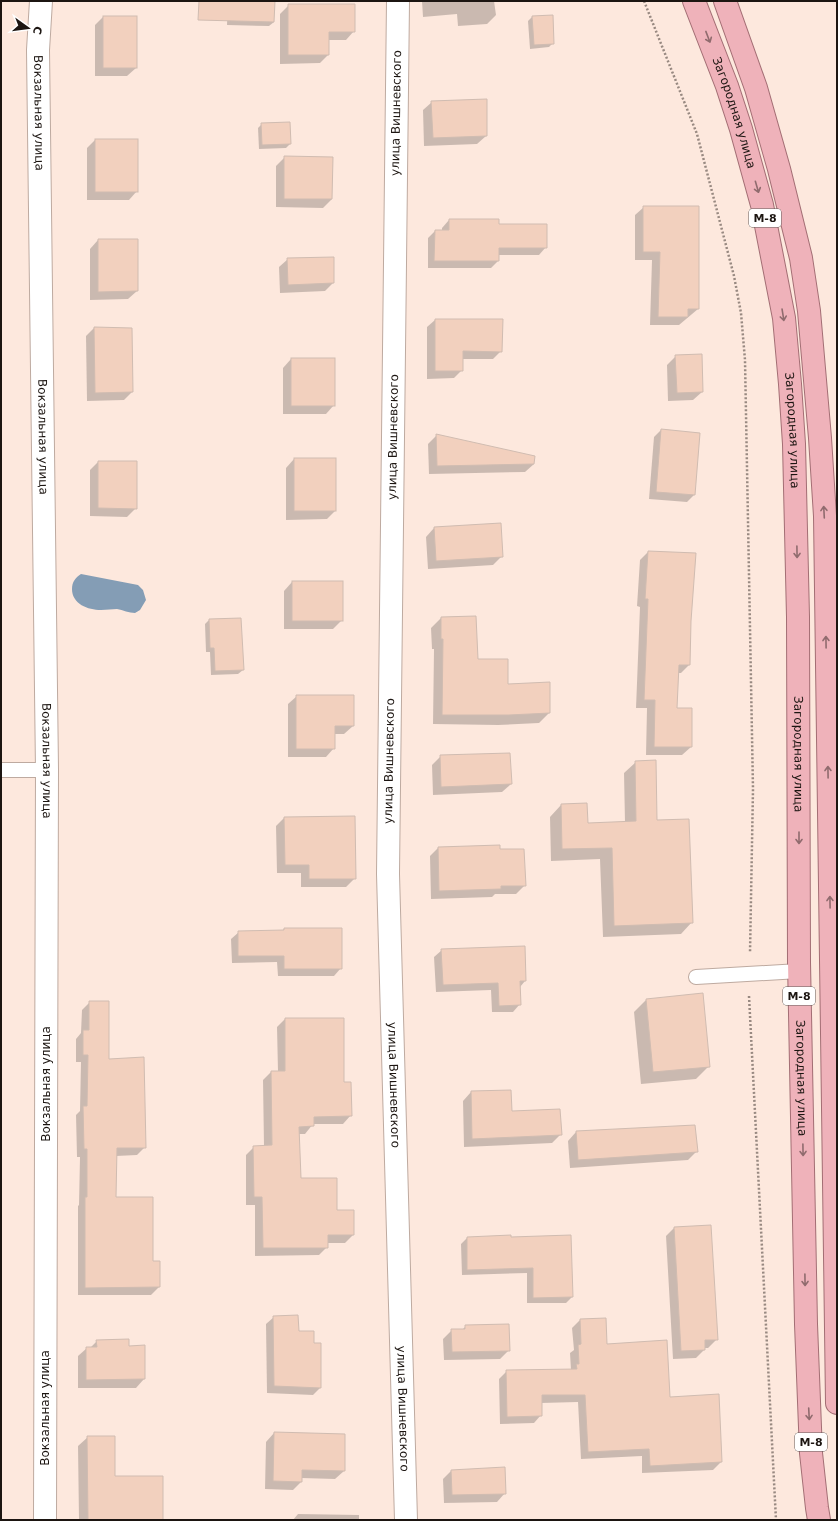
<svg xmlns="http://www.w3.org/2000/svg" width="838" height="1521" viewBox="0 0 838 1521" font-family="'DejaVu Sans',sans-serif">
  <rect width="100%" height="100%" fill="#fde8dd"/>
  <path fill="#849db5" d="M 81,574 L 138,585 L 143,590 L 146,600 L 140,610 L 135,613 C 129,613 123,610 117,609 C 112,609 107,610 101,610 C 88,610 72,604 72,589 C 72,582 75,578 81,574 Z"/>
  <g fill="#0003">
    <polygon points="228,1 274,1 274,22 269,26 227,25"/>
    <polygon points="422,1 494,1 496,15 487,24 458,26 457,14 423,17"/>
    <polygon points="288,6 354,31 346,40 328,40 328,55 320,63 280,64 280,14"/>
    <polygon points="552,16 553,43 549,47 530,49 528,21 532,17"/>
    <polygon points="103,17 136,68 127,76 95,76 95,25"/>
    <polygon points="432,102 486,136 477,144 424,146 423,110"/>
    <polygon points="262,124 290,144 286,148 259,149 258,128"/>
    <polygon points="95,140 137,191 129,200 87,200 87,148"/>
    <polygon points="285,157 332,158 332,199 323,208 276,207 276,166"/>
    <polygon points="644,207 698,309 679,325 650,325 652,260 635,260 635,215"/>
    <polygon points="449,220 498,225 546,247 539,255 498,255 498,261 491,268 428,268 428,238 435,231 442,231 442,228"/>
    <polygon points="98,240 137,291 128,299 90,300 90,249"/>
    <polygon points="288,259 333,283 325,291 280,293 279,267"/>
    <polygon points="435,320 501,351 493,359 462,359 462,370 454,378 427,379 427,327"/>
    <polygon points="94,328 132,392 124,400 87,401 86,336"/>
    <polygon points="676,356 702,392 693,400 668,401 667,365"/>
    <polygon points="291,359 334,405 326,414 283,414 283,368"/>
    <polygon points="661,430 694,495 687,502 649,499 654,437"/>
    <polygon points="437,435 534,464 525,472 429,474 428,444"/>
    <polygon points="294,459 335,511 327,519 286,520 286,468"/>
    <polygon points="98,462 136,508 127,517 90,516 90,470"/>
    <polygon points="434,528 502,556 493,565 428,569 426,537"/>
    <polygon points="648,552 690,621 689,665 681,673 678,673 676,709 691,747 682,755 646,755 647,708 636,708 640,607 637,606 640,560"/>
    <polygon points="292,582 342,620 333,629 284,629 284,591"/>
    <polygon points="441,618 477,660 507,685 549,713 539,723 498,725 433,724 434,649 432,649 431,628"/>
    <polygon points="209,620 243,670 238,674 211,675 210,652 206,652 205,624"/>
    <polygon points="297,696 353,726 344,734 334,734 334,748 326,757 288,757 288,704"/>
    <polygon points="441,756 511,784 502,792 433,795 432,765"/>
    <polygon points="636,762 692,922 681,934 603,937 600,859 551,861 550,817 561,805 587,824 625,823 624,773"/>
    <polygon points="284,818 355,878 346,887 301,887 301,873 277,873 276,826"/>
    <polygon points="438,848 499,850 525,885 516,894 495,894 492,897 431,899 430,856"/>
    <polygon points="284,929 341,968 334,976 278,976 277,962 232,963 231,939 239,932 282,931"/>
    <polygon points="442,950 525,981 520,987 520,1004 513,1012 492,1012 491,990 436,992 434,957"/>
    <polygon points="646,1000 709,1066 696,1079 641,1084 634,1012"/>
    <polygon points="90,1002 108,1060 145,1147 137,1155 116,1156 115,1198 152,1262 159,1287 151,1295 78,1295 78,1206 79,1205 80,1157 77,1157 76,1115 80,1111 81,1062 76,1062 76,1039 81,1033 82,1010"/>
    <polygon points="285,1019 343,1083 351,1115 343,1124 313,1124 305,1134 299,1134 300,1179 336,1211 353,1235 345,1243 327,1243 327,1247 319,1255 255,1256 255,1205 246,1205 246,1155 254,1147 264,1147 263,1080 271,1072 278,1072 277,1027"/>
    <polygon points="471,1092 511,1112 561,1134 552,1143 464,1147 463,1101"/>
    <polygon points="576,1132 697,1151 688,1160 570,1168 568,1141"/>
    <polygon points="674,1228 717,1339 708,1348 704,1348 704,1350 696,1358 673,1359 666,1236"/>
    <polygon points="510,1236 572,1297 566,1303 527,1303 527,1273 462,1275 461,1244 467,1238"/>
    <polygon points="274,1317 313,1344 320,1388 313,1395 267,1393 266,1324"/>
    <polygon points="580,1320 606,1345 669,1398 721,1462 713,1470 642,1473 642,1456 581,1459 578,1402 541,1403 541,1415 534,1423 500,1424 499,1379 507,1371 571,1370 570,1353 574,1350 572,1328"/>
    <polygon points="466,1326 509,1350 500,1359 444,1360 443,1339 452,1330 462,1330"/>
    <polygon points="97,1341 129,1347 144,1346 144,1379 136,1388 78,1388 78,1356 87,1348 90,1348"/>
    <polygon points="274,1433 344,1471 335,1479 301,1478 301,1482 293,1490 265,1489 266,1442"/>
    <polygon points="88,1437 114,1478 162,1520 79,1520 78,1446"/>
    <polygon points="451,1471 505,1493 497,1502 444,1503 443,1479"/>
    <polygon points="298,1514 359,1515 359,1520 293,1520"/>
  </g>
  <g fill="#f2d0be" stroke="#d0bcb1">
    <polygon points="199,1 275,1 274,22 198,20"/>
    <polygon points="288,4 355,4 355,32 329,32 329,55 288,55"/>
    <polygon points="553,15 554,44 534,45 532,16"/>
    <rect x="103" y="16" width="34" height="52"/>
    <polygon points="487,99 487,136 433,138 431,101"/>
    <polygon points="290,122 291,144 262,145 261,123"/>
    <rect x="95" y="139" width="43" height="53"/>
    <polygon points="284,156 333,157 332,199 284,199"/>
    <polygon points="643,206 699,206 699,309 688,309 688,317 658,317 660,252 643,252"/>
    <polygon points="449,219 499,219 499,224 547,224 547,248 499,248 499,261 434,261 435,230 449,230"/>
    <polygon points="98,239 138,239 138,291 98,292"/>
    <polygon points="334,257 334,283 288,285 287,258"/>
    <polygon points="435,319 503,319 502,352 463,351 463,371 435,371"/>
    <polygon points="94,327 132,328 133,392 95,393"/>
    <polygon points="702,354 703,392 677,393 675,355"/>
    <rect x="291" y="358" width="44" height="48"/>
    <polygon points="661,429 700,433 695,495 656,492"/>
    <polygon points="436,434 535,456 534,464 437,466"/>
    <rect x="294" y="458" width="42" height="53"/>
    <polygon points="98,461 137,461 137,509 98,508"/>
    <polygon points="501,523 503,557 436,561 434,527"/>
    <polygon points="648,551 696,553 691,621 690,665 679,665 677,708 692,708 692,747 654,747 655,700 644,700 648,599 645,599"/>
    <rect x="292" y="581" width="51" height="40"/>
    <polygon points="476,616 478,659 508,659 508,684 550,682 550,713 509,715 442,715 443,639 441,639 441,617"/>
    <polygon points="241,618 244,670 215,671 214,648 210,648 209,619"/>
    <polygon points="296,695 354,695 354,726 335,726 335,749 296,749"/>
    <polygon points="510,753 512,784 441,787 440,755"/>
    <polygon points="656,760 657,820 689,819 693,923 614,926 612,848 562,849 561,804 587,803 588,823 636,821 635,761"/>
    <polygon points="355,816 356,879 309,879 309,865 285,865 284,817"/>
    <polygon points="500,845 500,849 524,849 526,886 501,886 501,889 439,891 438,847"/>
    <polygon points="284,928 342,928 342,969 284,969 284,956 238,956 238,931 284,930"/>
    <polygon points="525,946 526,981 520,981 521,1005 499,1006 498,983 443,985 441,949"/>
    <polygon points="703,993 710,1067 653,1072 646,999"/>
    <polygon points="89,1001 109,1001 109,1059 144,1057 146,1148 117,1148 116,1197 153,1197 153,1261 160,1261 160,1287 85,1288 85,1197 87,1197 87,1149 84,1149 83,1106 87,1106 88,1055 83,1055 83,1030 89,1030"/>
    <polygon points="285,1018 344,1018 344,1082 351,1082 352,1116 314,1117 314,1126 299,1127 301,1178 337,1178 337,1210 354,1210 354,1235 328,1235 328,1248 263,1248 262,1197 254,1197 253,1146 272,1145 271,1071 285,1071"/>
    <polygon points="511,1090 512,1111 560,1109 562,1135 472,1139 471,1091"/>
    <polygon points="695,1125 698,1152 578,1160 576,1131"/>
    <polygon points="711,1225 718,1340 705,1340 705,1350 681,1351 674,1227"/>
    <polygon points="511,1235 511,1237 571,1235 573,1297 533,1298 533,1268 467,1270 467,1237"/>
    <polygon points="298,1315 299,1331 314,1331 314,1343 321,1343 321,1388 274,1386 273,1316"/>
    <polygon points="606,1318 607,1344 667,1340 670,1397 719,1394 722,1462 650,1466 649,1449 588,1452 585,1395 542,1395 542,1416 507,1417 506,1370 577,1369 576,1364 579,1364 578,1345 581,1344 580,1319"/>
    <polygon points="509,1324 510,1351 452,1352 451,1329 465,1329 465,1325"/>
    <polygon points="129,1339 129,1346 145,1345 145,1379 86,1380 86,1347 97,1347 96,1340"/>
    <polygon points="274,1432 345,1434 345,1471 302,1470 302,1482 273,1481"/>
    <polygon points="87,1436 115,1436 115,1476 163,1476 163,1520 88,1520"/>
    <polygon points="505,1467 506,1494 452,1495 451,1470"/>
  </g>
  <g fill="none" stroke-linecap="round" stroke-linejoin="round">
    <g stroke="#beaaa0" stroke-width="16">
      <g id="service">
        <polyline points="1,770 47,770"/>
        <polyline points="696,977 799,971"/>
      </g>
    </g>
    <g stroke="#beaaa0" stroke-width="24">
      <g id="minor">
        <path id="s1" d="M 41,1 L 38,50 L 47,770 L 45,1520"/>
        <path id="s2" d="M 398,1 L 388,874 L 406,1520"/>
      </g>
    </g>
    <g stroke="#a36e74" stroke-width="24">
      <g id="trunk">
        <path id="s3" d="M 694,1 L 727,86 L 741,129 L 762,205 L 784,318 L 790,384 L 794,444 L 798,617 L 799,962 L 806,1324 L 811,1453 L 817,1508 L 819,1520"/>
        <polyline points="725,1 756,88 779,169 801,258 809,311 820,438 825,516 837,1403"/>
      </g>
    </g>
    <g stroke="#988981" stroke-width="2.5" stroke-dasharray="2 2" stroke-linecap="butt">
      <polyline points="644,1 697,134 734,276 741,313 745,360 753,789 750,953"/>
      <polyline points="749,996 776,1520"/>
    </g>
    <use href="#service" stroke="#fff" stroke-width="14"/>
    <use href="#minor" stroke="#fff" stroke-width="22"/>
    <use href="#trunk" stroke="#efb2ba" stroke-width="22"/>
  </g>
  <defs><path id="oneway-shaft" d="M-6 0H5M1.5-3L5.5 0L1.5 3" fill="none" stroke-width="1.6" stroke-linecap="round" stroke-linejoin="round"/></defs>
  <g stroke="#906b6e">
    <use href="#oneway-shaft" transform="translate(708 37) rotate(69)"/>
    <use href="#oneway-shaft" transform="translate(757 187) rotate(74)"/>
    <use href="#oneway-shaft" transform="translate(783 315) rotate(81)"/>
    <use href="#oneway-shaft" transform="translate(824 512) rotate(-93)"/>
    <use href="#oneway-shaft" transform="translate(797 552) rotate(89)"/>
    <use href="#oneway-shaft" transform="translate(826 642) rotate(-91)"/>
    <use href="#oneway-shaft" transform="translate(828 772) rotate(-91)"/>
    <use href="#oneway-shaft" transform="translate(799 838) rotate(90)"/>
    <use href="#oneway-shaft" transform="translate(830 902) rotate(-91)"/>
    <use href="#oneway-shaft" transform="translate(803 1150) rotate(89)"/>
    <use href="#oneway-shaft" transform="translate(805 1280) rotate(89)"/>
    <use href="#oneway-shaft" transform="translate(809 1414) rotate(87)"/>
  </g>
  <g text-anchor="middle" stroke-width="4" stroke-linejoin="round" paint-order="stroke">
    <g fill="#fff" stroke="#605b58" stroke-width="1">
      <rect x="749" y="209" width="32" height="18" rx="3"/>
      <rect x="783" y="987" width="32" height="18" rx="3"/>
      <rect x="795" y="1433" width="32" height="18" rx="3"/>
    </g>
    <g font-size="11" font-weight="bold" fill="#1c1511">
      <text x="765" y="222">М-8</text>
      <text x="799" y="1000">М-8</text>
      <text x="811" y="1446">М-8</text>
    </g>
    <g font-size="12" fill="#1c1511" stroke="#fff">
      <text dy="4" stroke="none"><textPath href="#s1" startOffset="112">Вокзальная улица</textPath></text>
      <text transform="translate(396 113) rotate(-89)" y="4">улица Вишневского</text>
      <text dy="4" stroke="none"><textPath href="#s3" startOffset="119">Загородная улица</textPath></text>
      <text dy="4" stroke="none"><textPath href="#s3" startOffset="443">Загородная улица</textPath></text>
      <text dy="4" stroke="none"><textPath href="#s1" startOffset="436">Вокзальная улица</textPath></text>
      <text transform="translate(393 437) rotate(-89)" y="4">улица Вишневского</text>
      <text dy="4" stroke="none"><textPath href="#s3" startOffset="767">Загородная улица</textPath></text>
      <text dy="4" stroke="none"><textPath href="#s1" startOffset="760">Вокзальная улица</textPath></text>
      <text transform="translate(389 761) rotate(-89)" y="4">улица Вишневского</text>
      <text dy="4" stroke="none"><textPath href="#s3" startOffset="1091">Загородная улица</textPath></text>
      <text transform="translate(46 1084) rotate(-90)" y="4">Вокзальная улица</text>
      <text dy="4" stroke="none"><textPath href="#s2" startOffset="1084">улица Вишневского</textPath></text>
      <text transform="translate(45 1408) rotate(-90)" y="4">Вокзальная улица</text>
      <text dy="4" stroke="none"><textPath href="#s2" startOffset="1408">улица Вишневского</textPath></text>
    </g>
  </g>
  <rect width="838" height="1521" fill="none" stroke="#1c1511" stroke-width="4"/>
  <g transform="translate(28 28) rotate(104)" stroke="#ffffff" stroke-width="3" paint-order="stroke">
  <path d="M0-3L7 15L0 10L-7 15Z" fill="#1c1511"/>
  <text y="-6" font-size="11" font-weight="bold" text-anchor="middle" fill="#1c1511">С</text>
  </g>
</svg>
